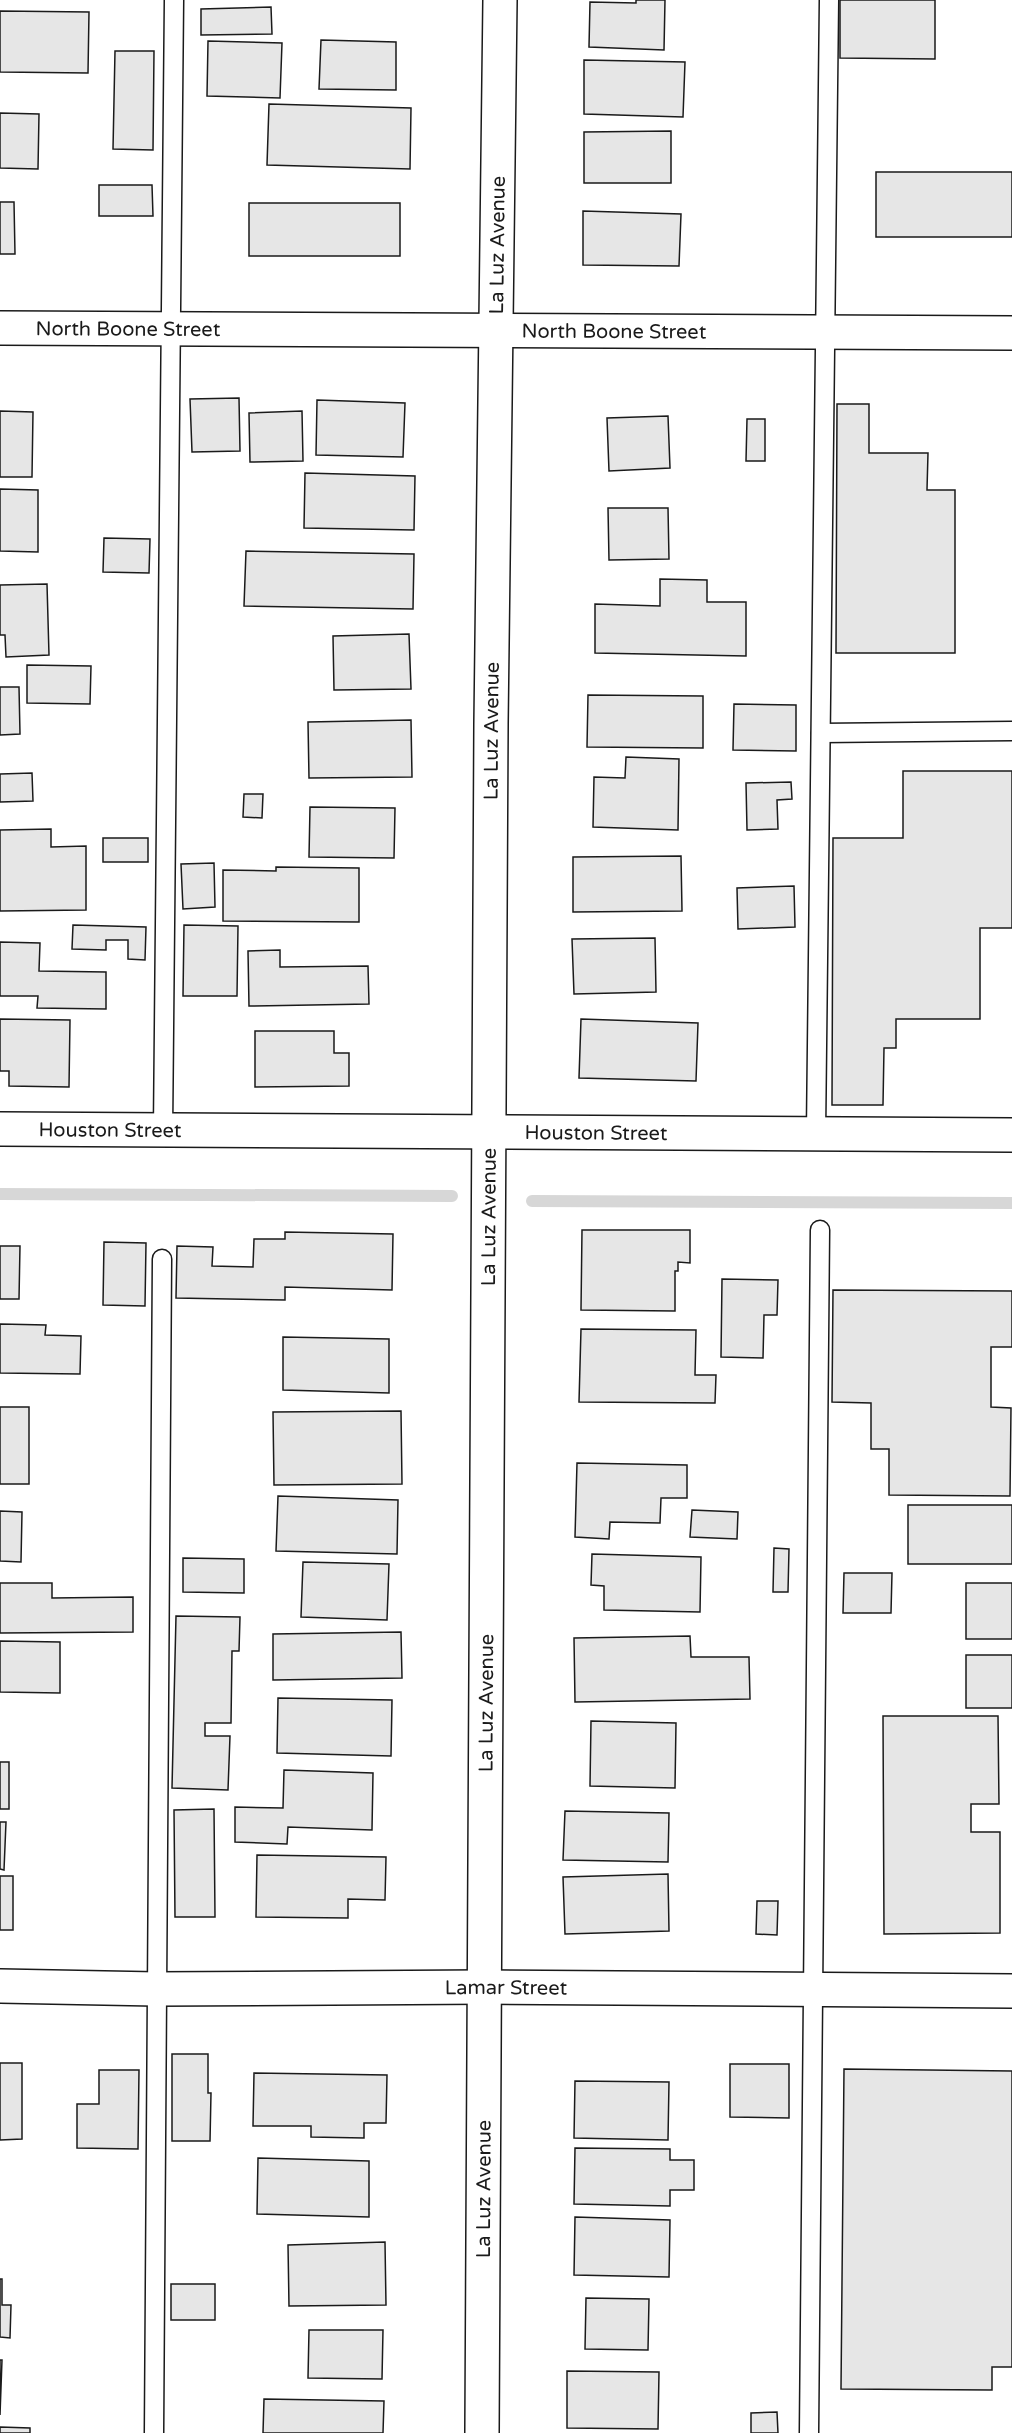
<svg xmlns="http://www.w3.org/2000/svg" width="1012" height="2433" viewBox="0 0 1012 2433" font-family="'Varela Round',sans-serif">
  <rect width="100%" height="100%" fill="#fff"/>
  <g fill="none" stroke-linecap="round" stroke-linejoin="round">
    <g stroke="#d7d7d7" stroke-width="12">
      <polyline points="0,1194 452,1196"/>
      <polyline points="532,1201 1012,1203"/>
    </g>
  </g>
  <g fill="#e6e6e6" stroke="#1a1a1a" stroke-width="1.5">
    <polygon points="636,0 665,0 664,50 589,47 590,2 636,3"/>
    <polygon points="840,0 935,0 935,59 840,58"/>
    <polygon points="271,7 272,34 201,35 201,9"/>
    <polygon points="0,11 89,12 88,73 0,72"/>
    <polygon points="321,40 396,42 396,90 319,89"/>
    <polygon points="208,41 282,43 280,98 207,96"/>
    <polygon points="115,51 154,51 153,150 113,149"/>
    <polygon points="584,60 685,62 683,117 584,114"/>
    <polygon points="269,104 411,108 410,169 267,165"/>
    <polygon points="0,113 39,114 38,169 0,168"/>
    <polygon points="671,131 671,183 584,183 584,132"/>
    <rect x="876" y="172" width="136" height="65"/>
    <polygon points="99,185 152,185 153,216 99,216"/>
    <polygon points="0,202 14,202 15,254 0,254"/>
    <rect x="249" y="203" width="151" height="53"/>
    <polygon points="583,211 681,214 679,266 583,265"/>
    <polygon points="239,398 240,451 192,452 190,399"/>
    <polygon points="317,400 405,403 403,457 316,455"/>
    <polygon points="837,404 869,404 869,453 928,453 927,490 955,490 955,653 836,653"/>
    <polygon points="0,411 33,412 32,477 0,477"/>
    <polygon points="302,411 303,461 250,462 249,413"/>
    <polygon points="668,416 670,468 609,471 607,418"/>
    <polygon points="747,419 765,419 765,461 746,461"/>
    <polygon points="305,473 415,476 414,530 304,528"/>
    <polygon points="0,489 38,490 38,552 0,551"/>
    <polygon points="608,508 668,508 669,559 609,560"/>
    <polygon points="104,538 150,539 149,573 103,572"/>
    <polygon points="246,551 414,554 413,609 244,606"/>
    <polygon points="660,579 707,580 707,602 746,602 746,656 595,653 595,604 660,606"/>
    <polygon points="47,584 49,655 6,657 5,635 0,635 0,585"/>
    <polygon points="409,634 411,689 334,690 333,636"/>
    <polygon points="27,665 91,666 90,704 27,703"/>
    <polygon points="0,687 19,687 20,734 0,735"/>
    <polygon points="588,695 703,696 703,748 587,747"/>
    <polygon points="734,704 796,705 796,751 733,750"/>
    <polygon points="411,720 412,777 309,778 308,722"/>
    <polygon points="626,757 679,759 678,830 593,827 594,777 625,778"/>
    <polygon points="903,771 1012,771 1012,928 980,928 980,1019 896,1019 896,1048 884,1048 883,1105 832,1105 833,838 903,838"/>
    <polygon points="32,773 33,801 0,802 0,774"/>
    <polygon points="791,782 792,799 777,800 778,829 747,830 746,783"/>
    <polygon points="244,794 263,794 262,818 243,817"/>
    <polygon points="310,807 395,808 394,858 309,857"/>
    <polygon points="51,829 51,847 86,846 86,910 0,911 0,830"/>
    <rect x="103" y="838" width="45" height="24"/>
    <polygon points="681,856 682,911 573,912 573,857"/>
    <polygon points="214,863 215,907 183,909 181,864"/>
    <polygon points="276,867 359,868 359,922 223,921 223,870 276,871"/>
    <polygon points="794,886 795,927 738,929 737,888"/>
    <polygon points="73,925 146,927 145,960 128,959 128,940 106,940 106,950 72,949"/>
    <polygon points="184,925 238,926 237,996 183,996"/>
    <polygon points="655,938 656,992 574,994 572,939"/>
    <polygon points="0,942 40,943 39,971 106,972 106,1009 37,1008 38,996 0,996"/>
    <polygon points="280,950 280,967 368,966 369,1004 249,1006 248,951"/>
    <polygon points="0,1019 70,1020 69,1087 9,1086 9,1071 0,1071"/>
    <polygon points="581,1019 698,1023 696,1081 579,1078"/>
    <polygon points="255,1031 334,1031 334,1053 349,1053 349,1086 255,1087"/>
    <polygon points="582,1230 690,1230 690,1263 678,1262 678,1271 675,1271 675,1311 581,1310"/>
    <polygon points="285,1232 393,1234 392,1290 285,1287 285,1300 176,1298 177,1246 213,1247 212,1266 253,1267 254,1239 285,1239"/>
    <polygon points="104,1242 146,1243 145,1306 103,1305"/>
    <polygon points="0,1246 20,1246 19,1299 0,1299"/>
    <polygon points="722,1279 778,1280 777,1315 764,1315 763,1358 721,1357"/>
    <polygon points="833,1290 1012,1291 1012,1347 991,1347 991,1407 1011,1408 1010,1496 889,1495 889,1449 871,1449 871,1403 832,1402"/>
    <polygon points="0,1324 46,1325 45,1335 81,1336 80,1374 0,1373"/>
    <polygon points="581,1329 696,1330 695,1375 716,1375 715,1403 579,1402"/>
    <polygon points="283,1337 389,1339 389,1393 283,1390"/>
    <rect x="0" y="1407" width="29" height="77"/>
    <polygon points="401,1411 402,1484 274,1485 273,1412"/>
    <polygon points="577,1463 687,1465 687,1498 661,1498 660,1523 610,1522 609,1539 575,1537"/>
    <polygon points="278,1496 398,1500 397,1554 276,1551"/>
    <rect x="908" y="1505" width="104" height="59"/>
    <polygon points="692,1510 738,1512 737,1539 690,1537"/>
    <polygon points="0,1511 22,1512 21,1562 0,1561"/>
    <polygon points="774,1548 789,1549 788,1592 773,1592"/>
    <polygon points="592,1554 701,1557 700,1612 604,1610 604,1586 591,1585"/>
    <polygon points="183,1558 244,1559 244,1593 183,1592"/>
    <polygon points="303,1562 389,1564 387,1620 301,1617"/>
    <polygon points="844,1573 892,1573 891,1613 843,1613"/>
    <polygon points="0,1583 52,1583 52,1598 133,1597 133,1632 0,1633"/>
    <rect x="966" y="1583" width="46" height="56"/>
    <polygon points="176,1616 240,1617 239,1651 232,1651 231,1723 205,1723 205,1736 230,1736 228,1790 172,1788"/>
    <polygon points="401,1632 402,1678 273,1680 273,1634"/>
    <polygon points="690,1636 691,1657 749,1657 750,1699 575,1702 574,1638"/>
    <polygon points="0,1641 60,1642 60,1693 0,1692"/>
    <rect x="966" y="1655" width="46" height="53"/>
    <polygon points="278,1698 392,1700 391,1756 277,1753"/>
    <polygon points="883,1716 998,1716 999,1804 971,1804 971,1832 1000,1832 1000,1933 884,1934"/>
    <polygon points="591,1721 676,1723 675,1788 590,1786"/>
    <rect x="0" y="1762" width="9" height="47"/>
    <polygon points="284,1770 373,1773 372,1830 288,1827 287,1844 235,1842 235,1807 283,1808"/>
    <polygon points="214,1809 215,1917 175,1917 174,1810"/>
    <polygon points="565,1811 669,1813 668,1862 563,1860"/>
    <polygon points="0,1822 6,1822 4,1870 0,1869"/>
    <polygon points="257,1855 386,1857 385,1900 348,1899 348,1918 256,1917"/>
    <polygon points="668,1874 669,1931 565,1934 563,1877"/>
    <rect x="0" y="1876" width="13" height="54"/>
    <polygon points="757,1901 778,1901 777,1935 756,1934"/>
    <polygon points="172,2054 208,2054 208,2093 211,2093 210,2141 172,2141"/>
    <polygon points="0,2063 22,2063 22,2139 0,2140"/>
    <polygon points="730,2064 789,2064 789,2118 730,2117"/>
    <polygon points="844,2069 1012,2071 1012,2367 992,2367 992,2390 841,2389"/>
    <polygon points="99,2070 139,2070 138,2149 77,2148 77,2104 99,2104"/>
    <polygon points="254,2073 387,2075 386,2123 364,2123 364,2138 311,2137 311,2126 253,2126"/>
    <polygon points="575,2081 669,2082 668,2140 574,2138"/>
    <polygon points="575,2148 670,2149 670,2160 694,2160 694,2190 670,2190 670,2206 574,2204"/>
    <polygon points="258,2158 369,2161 369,2217 257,2214"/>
    <polygon points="575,2217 670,2220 669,2277 574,2275"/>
    <polygon points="385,2242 386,2305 289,2306 288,2245"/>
    <polygon points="0,2279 2,2279 2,2305 11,2305 10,2338 0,2337"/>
    <rect x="171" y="2284" width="44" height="36"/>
    <polygon points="586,2298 649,2299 648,2350 585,2349"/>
    <polygon points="309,2330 383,2330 382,2379 308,2378"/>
    <polygon points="0,2360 2,2360 0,2415"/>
    <polygon points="567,2371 659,2372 658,2429 567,2428"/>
    <polygon points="264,2399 384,2401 383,2433 263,2433"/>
    <polygon points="777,2412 778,2433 751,2433 751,2413"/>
    <polygon points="0,2427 30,2428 30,2433 0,2433"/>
  </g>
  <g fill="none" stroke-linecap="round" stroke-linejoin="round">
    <g stroke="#1a1a1a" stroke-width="21">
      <g id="lane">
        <polyline points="821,733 1012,731"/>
        <polyline points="163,1131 174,0"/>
        <polyline points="816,1133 829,0"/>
        <polyline points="154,2433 162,1259"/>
        <polyline points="809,2433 820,1230"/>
      </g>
    </g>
    <g stroke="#1a1a1a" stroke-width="36">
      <g id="street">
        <path id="s1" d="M 0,328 L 1012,333"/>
        <path id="s2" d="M 0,1129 L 1012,1135"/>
        <path id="s3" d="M 0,1986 L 156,1989 L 486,1987 L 1012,1991"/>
        <path id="s4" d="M 482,2433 L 491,724 L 500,0"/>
      </g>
    </g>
    <use href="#lane" stroke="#fff" stroke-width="18"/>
    <use href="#street" stroke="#fff" stroke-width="33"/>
  </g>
  <g text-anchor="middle" stroke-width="4.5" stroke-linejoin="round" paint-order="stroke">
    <g font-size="20" fill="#1a1a1a" stroke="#fff">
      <text dy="7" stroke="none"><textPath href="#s4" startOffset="2188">La Luz Avenue</textPath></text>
      <text dy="7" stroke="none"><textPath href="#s1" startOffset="128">North Boone Street</textPath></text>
      <text dy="7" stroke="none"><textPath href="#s1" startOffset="614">North Boone Street</textPath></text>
      <text dy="7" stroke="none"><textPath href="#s4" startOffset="1702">La Luz Avenue</textPath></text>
      <text dy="7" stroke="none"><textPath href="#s2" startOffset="110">Houston Street</textPath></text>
      <text dy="7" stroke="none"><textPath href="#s2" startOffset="596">Houston Street</textPath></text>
      <text dy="7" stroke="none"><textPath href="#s4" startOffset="1216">La Luz Avenue</textPath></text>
      <text dy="7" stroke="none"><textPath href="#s4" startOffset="730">La Luz Avenue</textPath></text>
      <text dy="7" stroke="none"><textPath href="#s3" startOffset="506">Lamar Street</textPath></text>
      <text dy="7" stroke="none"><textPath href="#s4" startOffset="244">La Luz Avenue</textPath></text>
    </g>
  </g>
</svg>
